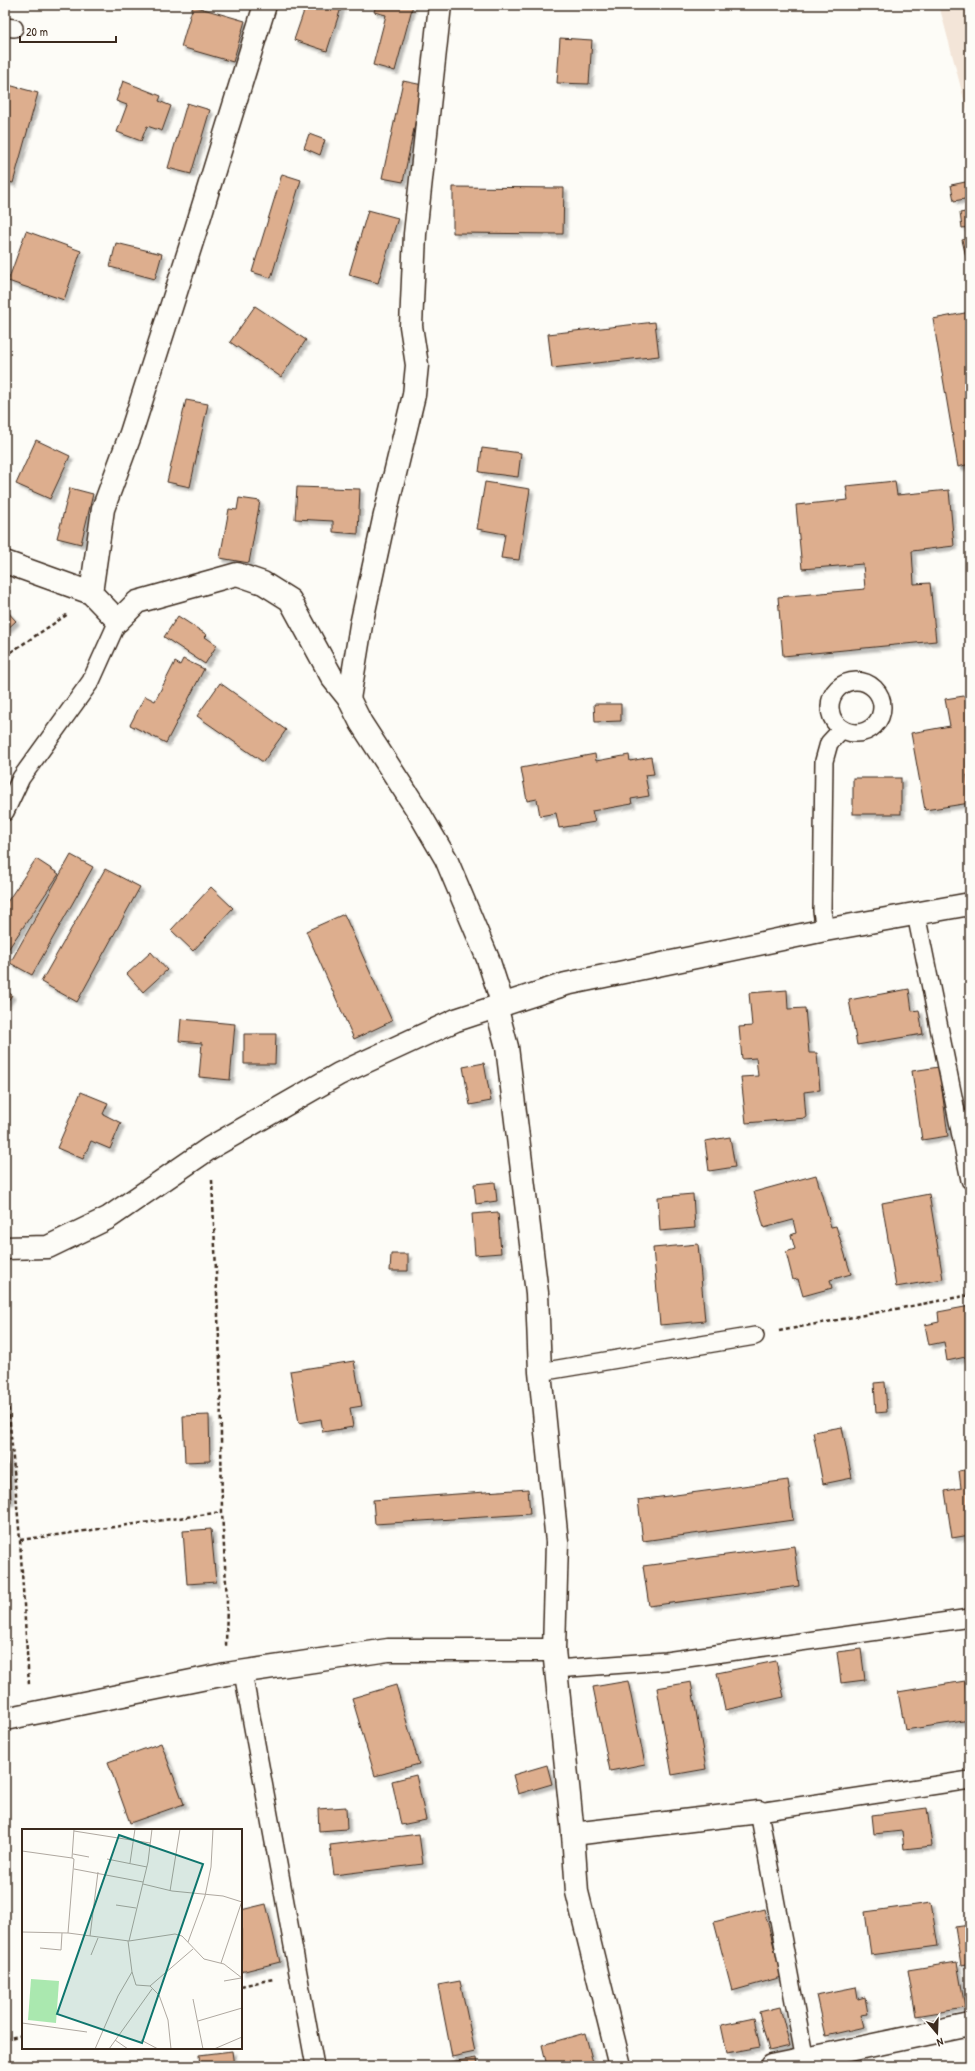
<svg xmlns="http://www.w3.org/2000/svg" width="975" height="2071" viewBox="0 0 975 2071" font-family="'Patrick Hand',sans-serif">
  <defs>
    <filter id="shadow"><feDropShadow dx="3.5" dy="3.5" stdDeviation="1" flood-color="#0004"/></filter>
  </defs>
  <rect width="100%" height="100%" fill="#fdfcf7"/>
  <filter id="ink" filterUnits="userSpaceOnUse"><feTurbulence type="fractalNoise" baseFrequency=".025" numOctaves="2"/><feDisplacementMap in="SourceGraphic" scale="8" xChannelSelector="R" yChannelSelector="G"/><feConvolveMatrix kernelMatrix="1 2 1 2 8 2 1 2 1" color-interpolation-filters="sRGB"/></filter>
  <g filter="url(#ink)">
    <polygon fill="#f3e5d8" points="939,5 970,5 970,122"/>
    <g fill="#ddae8e" stroke="#3b2a1e" filter="url(#shadow)">
      <polygon points="306,5 342,5 327,51 294,40"/>
      <polygon points="376,5 413,5 395,71 373,65 386,15 374,12"/>
      <polygon points="193,6 245,21 233,62 181,47"/>
      <polygon points="560,38 592,40 589,84 557,83"/>
      <polygon points="123,81 161,96 159,101 171,106 162,131 147,126 141,141 117,132 127,105 116,101"/>
      <polygon points="403,81 423,85 403,182 382,178"/>
      <polygon points="5,84 38,93 13,183 5,181"/>
      <polygon points="187,103 210,110 191,174 168,168"/>
      <polygon points="309,134 325,140 320,155 304,148"/>
      <polygon points="282,174 301,180 271,278 252,272"/>
      <polygon points="970,181 970,198 954,201 951,185"/>
      <polygon points="453,187 564,188 563,234 453,233"/>
      <polygon points="368,210 398,218 378,283 349,275"/>
      <polygon points="970,211 970,227 962,228 960,213"/>
      <polygon points="26,231 81,251 64,300 8,281"/>
      <polygon points="970,238 970,261 967,261 962,240"/>
      <polygon points="116,243 162,254 155,279 110,267"/>
      <polygon points="255,306 306,340 281,377 230,342"/>
      <polygon points="970,312 970,464 958,467 933,319"/>
      <polygon points="655,322 659,356 552,368 548,334"/>
      <polygon points="186,400 208,404 190,487 167,482"/>
      <polygon points="36,440 70,456 50,499 16,484"/>
      <polygon points="482,448 521,453 518,477 479,472"/>
      <polygon points="895,481 897,495 949,490 954,546 912,551 914,584 930,583 936,641 783,656 778,597 865,589 863,564 802,569 796,505 848,500 846,486"/>
      <polygon points="485,482 530,489 519,560 501,558 505,534 477,529"/>
      <polygon points="297,487 360,489 358,534 333,532 333,521 295,519"/>
      <polygon points="70,488 93,494 81,544 57,538"/>
      <polygon points="239,498 260,501 249,563 220,558 229,509 237,510"/>
      <polygon points="5,609 16,621 5,631"/>
      <polygon points="178,616 207,635 205,637 217,645 205,664 164,637"/>
      <polygon points="183,659 204,669 166,743 130,725 145,696 155,701 175,662 180,665"/>
      <polygon points="220,683 286,730 263,762 197,716"/>
      <polygon points="970,695 970,774 967,775 970,803 925,810 911,733 950,726 945,699"/>
      <polygon points="594,704 621,704 621,721 595,722"/>
      <polygon points="595,754 596,761 629,755 630,761 651,757 654,774 645,775 649,796 631,799 632,804 592,811 595,822 559,828 556,813 540,816 537,799 527,801 521,768"/>
      <rect x="853" y="778" width="48" height="36"/>
      <polygon points="71,855 93,867 32,975 10,963"/>
      <polygon points="36,859 59,874 5,954 5,905"/>
      <polygon points="105,869 140,887 77,1002 41,982"/>
      <polygon points="211,887 233,908 193,951 171,930"/>
      <polygon points="344,914 392,1021 354,1039 306,931"/>
      <polygon points="151,952 167,970 143,992 127,974"/>
      <polygon points="909,989 912,1011 919,1010 923,1034 857,1045 849,1000"/>
      <polygon points="5,990 12,995 5,1005"/>
      <polygon points="787,990 788,1009 805,1008 809,1053 817,1053 820,1090 804,1092 806,1118 746,1123 741,1077 758,1076 756,1058 742,1059 739,1027 752,1026 749,993"/>
      <polygon points="181,1019 235,1024 230,1080 199,1077 202,1043 179,1041"/>
      <polygon points="244,1034 276,1034 275,1064 244,1064"/>
      <polygon points="484,1063 491,1101 470,1105 463,1067"/>
      <polygon points="939,1067 948,1136 922,1140 912,1071"/>
      <polygon points="81,1092 108,1103 103,1114 121,1123 110,1149 91,1141 83,1159 57,1148"/>
      <polygon points="730,1137 735,1167 709,1171 705,1141"/>
      <polygon points="816,1175 831,1227 836,1226 851,1274 830,1280 832,1288 803,1296 798,1279 793,1280 786,1252 795,1249 791,1235 796,1233 793,1220 764,1228 754,1192"/>
      <polygon points="495,1182 497,1201 476,1204 474,1184"/>
      <polygon points="693,1194 695,1228 660,1231 658,1197"/>
      <polygon points="929,1194 943,1279 896,1287 882,1203"/>
      <polygon points="498,1212 501,1253 475,1255 472,1214"/>
      <polygon points="698,1244 705,1321 660,1325 653,1248"/>
      <polygon points="391,1254 408,1254 408,1271 390,1271"/>
      <polygon points="970,1306 970,1356 947,1361 944,1342 929,1345 925,1325 939,1322 938,1312"/>
      <polygon points="354,1361 362,1406 350,1408 353,1427 323,1432 321,1419 299,1423 290,1371"/>
      <polygon points="885,1382 887,1412 876,1413 874,1383"/>
      <polygon points="209,1415 210,1461 185,1462 183,1416"/>
      <polygon points="842,1427 852,1478 823,1484 813,1432"/>
      <polygon points="5,1434 6,1434 11,1502 5,1502"/>
      <polygon points="970,1469 970,1535 952,1538 945,1491 961,1488 959,1471"/>
      <polygon points="788,1480 793,1520 643,1541 638,1500"/>
      <polygon points="528,1489 530,1514 375,1524 373,1500"/>
      <polygon points="211,1529 216,1582 187,1584 183,1531"/>
      <polygon points="794,1546 799,1586 649,1606 643,1566"/>
      <polygon points="861,1649 865,1680 841,1683 837,1652"/>
      <polygon points="776,1661 784,1697 725,1710 717,1673"/>
      <polygon points="628,1681 645,1764 610,1771 593,1687"/>
      <polygon points="965,1681 970,1720 905,1730 898,1692"/>
      <polygon points="691,1682 706,1769 672,1775 657,1688"/>
      <polygon points="396,1685 419,1764 375,1776 352,1698"/>
      <polygon points="161,1743 184,1804 130,1823 108,1762"/>
      <polygon points="547,1765 552,1784 518,1794 513,1775"/>
      <polygon points="416,1775 426,1820 401,1825 392,1781"/>
      <polygon points="346,1807 347,1829 319,1831 318,1809"/>
      <polygon points="927,1808 932,1846 904,1849 902,1831 874,1834 872,1815"/>
      <polygon points="419,1834 423,1864 334,1875 330,1845"/>
      <polygon points="931,1903 938,1946 871,1955 865,1912"/>
      <polygon points="266,1904 280,1962 241,1972 241,1910"/>
      <polygon points="764,1909 782,1977 732,1991 714,1922"/>
      <polygon points="970,1925 970,1963 961,1965 955,1927"/>
      <polygon points="957,1962 965,2008 916,2016 908,1970"/>
      <polygon points="460,1981 475,2052 452,2057 438,1985"/>
      <polygon points="856,1987 858,1999 865,1997 868,2014 861,2015 864,2027 825,2036 816,1995"/>
      <polygon points="780,2007 790,2046 769,2051 759,2012"/>
      <polygon points="754,2018 760,2047 727,2053 721,2025"/>
      <polygon points="585,2033 594,2066 547,2066 542,2045"/>
      <polygon points="232,2051 234,2066 200,2066 199,2055"/>
      <polygon points="476,2058 477,2066 431,2066 431,2065"/>
    </g>
    <g fill="none" stroke-linecap="round" stroke-linejoin="round">
      <g stroke="#3b2a1e" stroke-width="20">
        <g id="lane">
          <polyline points="5,27 14,28"/>
          <circle cx="856" cy="707" r="26"/>
          <polyline points="5,812 21,778 91,681 118,621"/>
          <polyline points="916,914 970,1180"/>
          <polyline points="825,930 822,911 824,761 829,743 842,729"/>
          <polyline points="540,1372 755,1336"/>
          <polyline points="556,1669 666,1661 970,1618"/>
          <polyline points="243,1673 315,2066"/>
          <polyline points="806,2066 759,1812 970,1780"/>
        </g>
      </g>
      <g stroke="#3b2a1e" stroke-width="25">
        <g id="street">
          <polyline points="440,5 415,234 411,326 417,365 414,395 384,519 361,625 349,699 361,723 418,811 446,859 488,959 503,1005"/>
          <polyline points="5,562 91,593 118,621 137,602 237,574 263,583 290,600 333,679 349,699"/>
          <polyline points="91,593 103,509 131,433 196,229 265,5"/>
          <polyline points="496,1006 507,1047 537,1293 540,1372 557,1542 554,1650 573,1834 577,1892 620,2066"/>
          <polyline points="5,1248 48,1247 108,1218 210,1148 339,1074 456,1020 566,984 825,930 970,904"/>
          <polyline points="5,1719 226,1674 388,1650 554,1650"/>
          <polyline points="573,1834 759,1812"/>
          <polyline points="772,2066 970,2025"/>
        </g>
      </g>
      <g stroke="#3b2a1e" stroke-width="2.5" stroke-dasharray="4 3" stroke-linecap="butt">
        <polyline points="5,656 68,614"/>
        <polyline points="212,1180 220,1361 222,1512 227,1601 226,1647"/>
        <polyline points="779,1331 970,1295"/>
        <polyline points="5,1366 20,1540 29,1685"/>
        <polyline points="20,1540 222,1512"/>
        <polyline points="241,1986 273,1979"/>
        <polyline points="5,2039 23,2035"/>
      </g>
      <use href="#lane" stroke="#fdfcf7" stroke-width="17"/>
      <use href="#street" stroke="#fdfcf7" stroke-width="22"/>
    </g>
  </g>
  <g transform="translate(22 1829)">
    <rect width="220" height="220" fill="#fdfcf7"/>
    <path d="M 9,150 L 37,152 L 34,194 L 6,191 Z" fill="#aae8af"/>
    <path fill="none" stroke="#afa8a0" stroke-width="1" d="M 52,2 L 128,14M 0,22 L 50,29M 51,25 L 67,28M 85,30 L 125,38M 108,34 L 113,0M 52,40 L 121,53M 121,55 L 150,62 L 201,67 L 220,73M 148,62 L 158,0M 94,76 L 114,79M 0,103 L 46,104 L 107,112 L 153,105 L 160,107 L 182,130 L 202,135 L 220,149M 46,104 L 52,30 L 50,29 L 52,0M 68,107 L 76,43M 107,112 L 126,33 L 130,0M 166,113 L 183,67 L 189,38 L 191,0M 18,119 L 39,121 L 40,104M 69,126 L 76,109M 199,134 L 220,72M 110,143 L 114,156 L 128,157 L 137,166 L 146,191 L 149,220M 202,152 L 219,149M 128,157 L 171,120M 171,170 L 181,220M 176,192 L 220,179M 0,194 L 65,203M 93,211 L 106,220M 119,211 L 136,220M 73,220 L 96,167 L 110,143 L 106,112M 87,220 L 130,160M 192,220 L 220,208"/>
    <path fill="#0f766e" fill-opacity="0.15" stroke="#0f766e" stroke-width="2" d="M 97,6 L 181,35 L 120,214 L 35,185 Z"/>
    <rect width="220" height="220" fill="none" stroke="#3b2a1e" stroke-width="2"/>
  </g>
  <rect width="975" height="2071" fill="none" stroke="#fdfcf7" stroke-width="20"/>
  <rect x="10" y="10" width="955" height="2051" fill="none" stroke="#3b2a1e" stroke-width="1.5" filter="url(#ink)"/>
  <g transform="translate(937 2033) rotate(161)" stroke="#fdfcf7" stroke-width="3" paint-order="stroke">
  <path d="M0-3L7 15L0 10L-7 15Z" fill="#3b2a1e"/>
  <text y="-6" font-size="11" font-weight="bold" text-anchor="middle" fill="#3b2a1e">N</text>
  </g>
  <path d="M20 36v6h96v-6" fill="none" stroke="#3b2a1e" stroke-width="2"/>
  <text x="26" y="36" font-size="12" fill="#3b2a1e" stroke="#fdfcf7" stroke-width="3" paint-order="stroke">20 m</text>
</svg>
